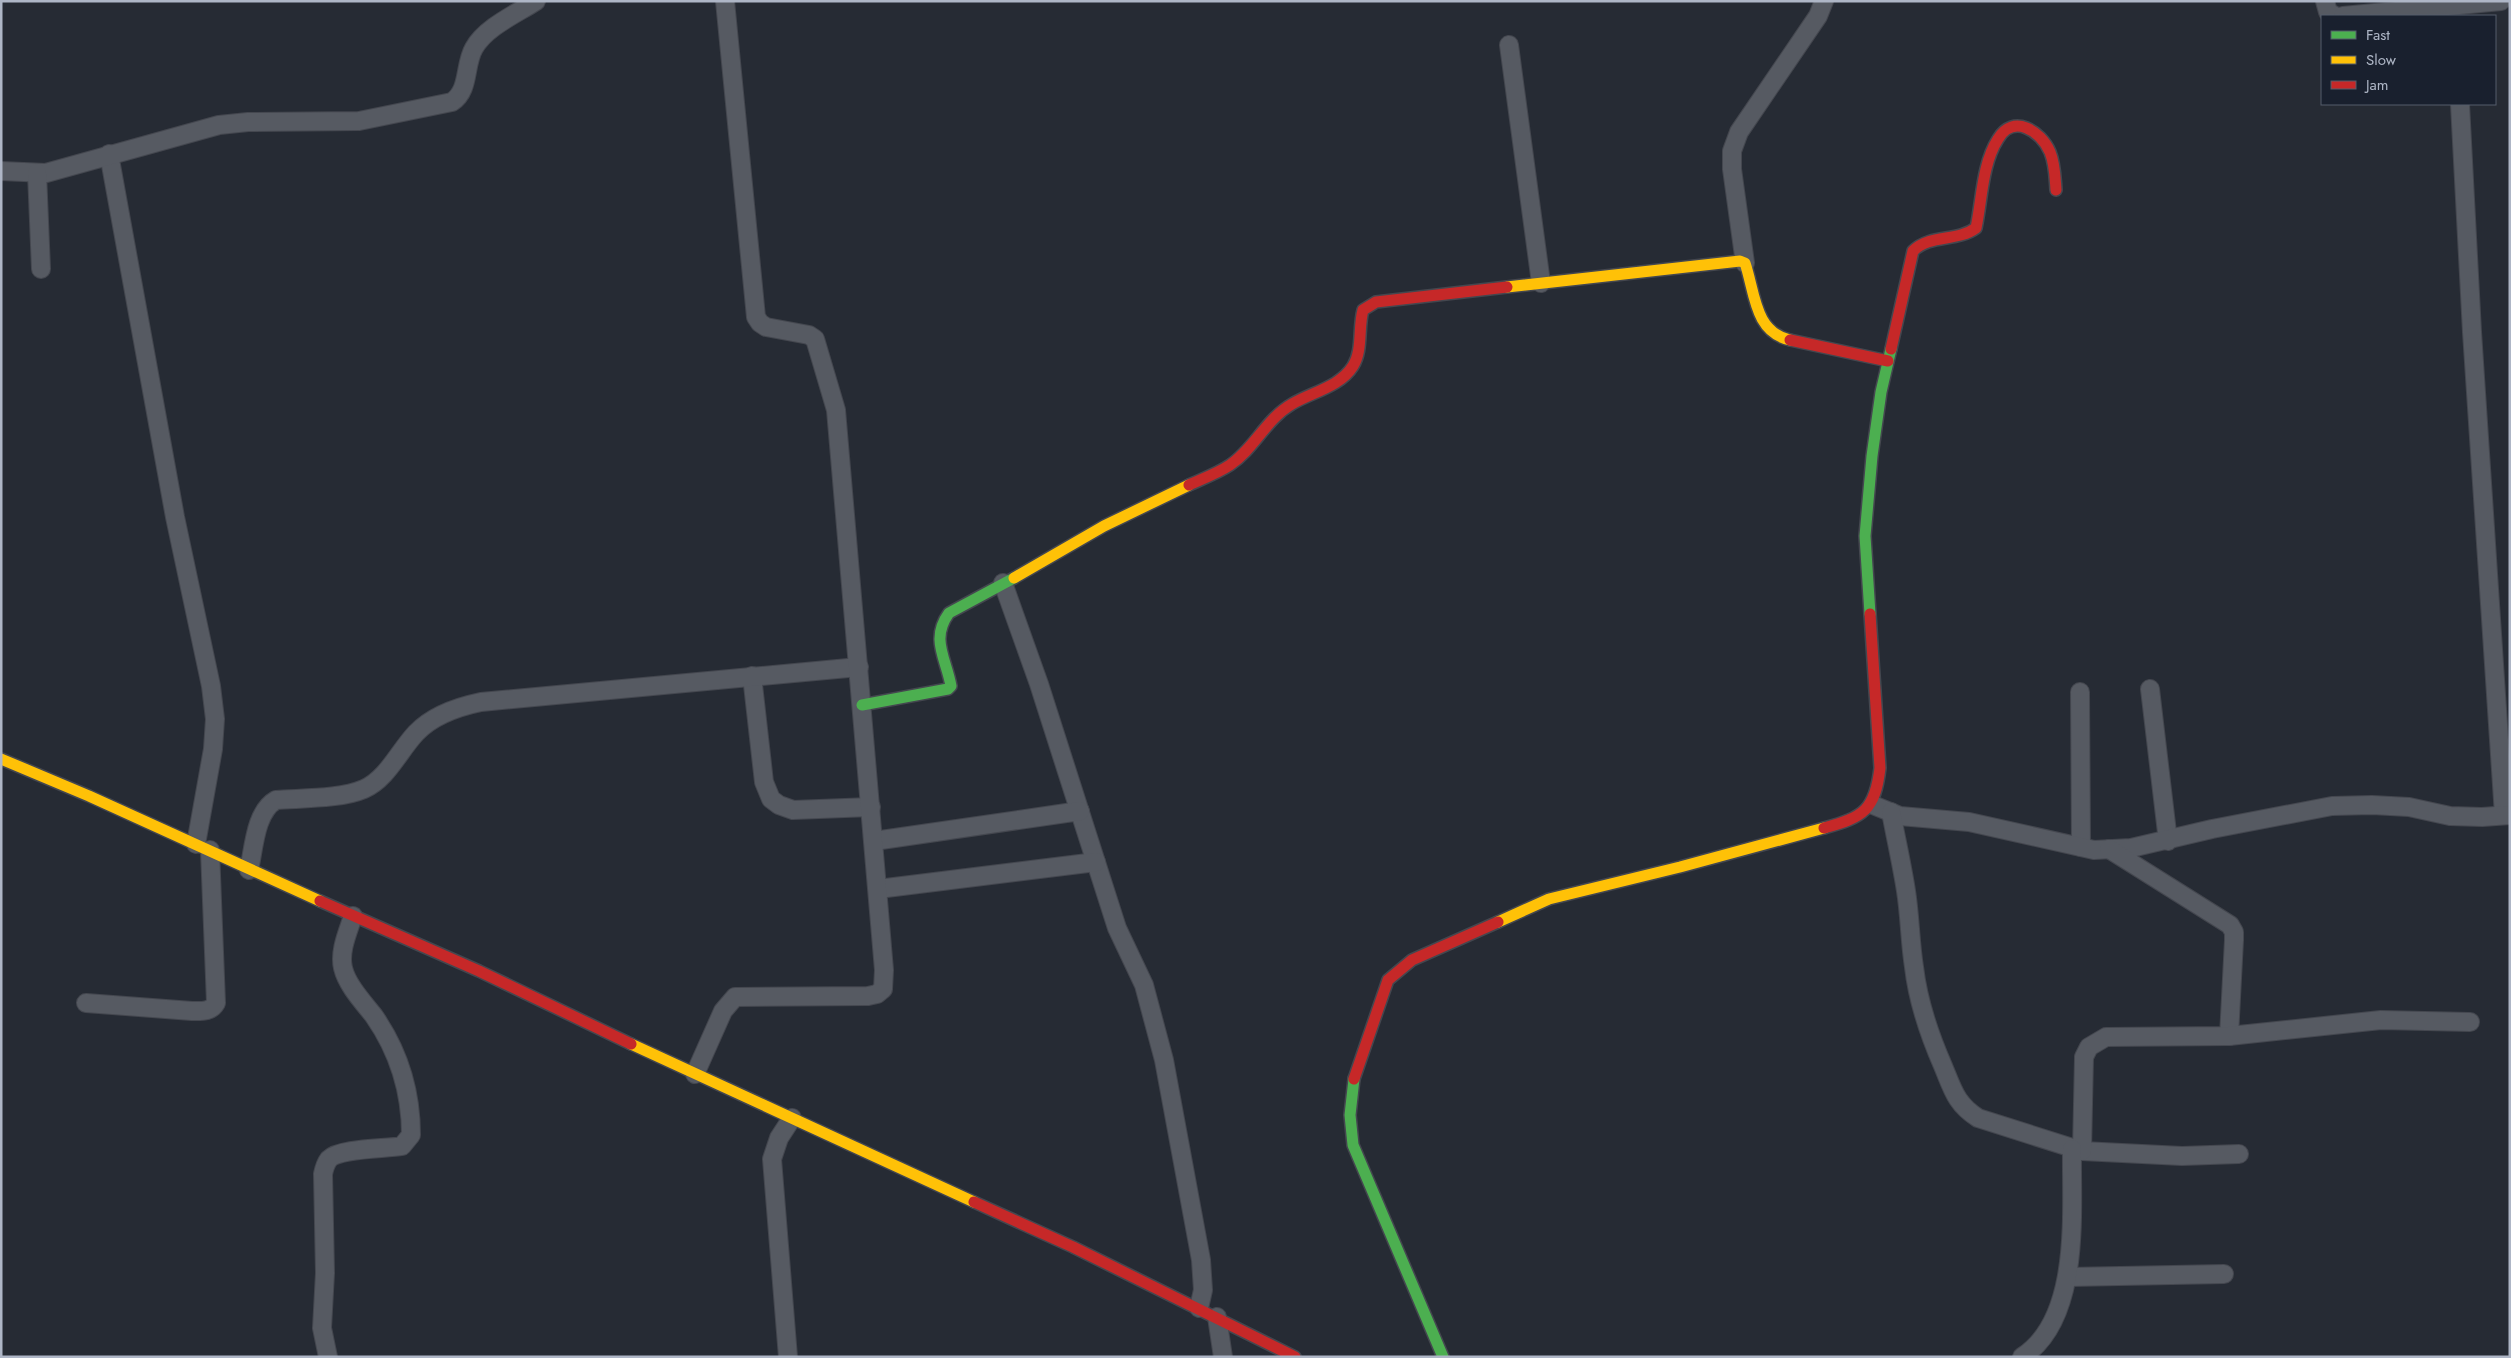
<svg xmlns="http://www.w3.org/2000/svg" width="2511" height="1358" viewBox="0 0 2511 1358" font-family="Jost,sans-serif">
  <rect width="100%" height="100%" fill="#262b34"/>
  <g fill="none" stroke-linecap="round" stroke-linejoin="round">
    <g stroke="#44474f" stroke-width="20">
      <g id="street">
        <polyline points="2325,1 2328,12 2335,16"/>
        <polyline points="2343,16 2501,1"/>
        <polyline points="1509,45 1541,283"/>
        <polyline points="2460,104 2472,332 2504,815"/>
        <polyline points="109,154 175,517 211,686 215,719 213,749 196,844"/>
        <path d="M 1,171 L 46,173 L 219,125 L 248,122 L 359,121 L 452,102 C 470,90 464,65 474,48 C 486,27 516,14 536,1"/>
        <polyline points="37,173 41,269"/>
        <polyline points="1745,263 1732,169 1732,151 1739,132 1818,16 1824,1"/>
        <polyline points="1003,583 1039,684 1117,928 1144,985 1164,1060 1201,1260 1203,1290 1199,1308"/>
        <polyline points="752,676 764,782 771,799 779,805 793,810 871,807"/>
        <polyline points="2150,689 2168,841"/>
        <polyline points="2080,692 2081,847"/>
        <polyline points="1873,805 1900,816 1969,822 2094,850 2131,848 2212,829 2332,806 2372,805 2409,807 2450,816 2482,817 2510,815"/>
        <path d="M 1891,812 C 1896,839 1902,865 1906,891 C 1910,916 1910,942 1914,967 C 1918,1002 1929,1034 1943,1066 C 1953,1090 1956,1104 1978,1118 L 2082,1151 L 2182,1156 L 2239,1154"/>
        <polyline points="874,841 1080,811"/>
        <polyline points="2109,849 2230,925 2234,932 2234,940 2229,1036"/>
        <path d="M 249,870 C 254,848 255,812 276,800 C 301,798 341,799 364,789 C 387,779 399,751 416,733 C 433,715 457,707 481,702 L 859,667"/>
        <polyline points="878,889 1096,862"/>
        <path d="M 86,1003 L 192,1011 C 202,1011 211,1012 216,1003 L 210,850"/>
        <polyline points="695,1074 723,1011 735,997 868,996 877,994 883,989 884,970 836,410 815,339 809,335 766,327 760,323 756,317 725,1"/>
        <polyline points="2082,1151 2084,1057 2089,1047 2106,1037 2229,1036 2381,1020 2470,1022"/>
        <polyline points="2068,1277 2224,1274"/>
        <polyline points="1217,1317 1223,1357"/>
        <path d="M 328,1357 L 322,1328 L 325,1273 L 323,1174 C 324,1169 326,1163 329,1159 C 340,1148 386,1149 402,1146 L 411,1135 C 411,1091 399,1052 374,1016 C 363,1002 347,985 343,968 C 339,951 348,932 353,916"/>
        <polyline points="788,1357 772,1159 779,1138 792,1118"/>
        <path d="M 2022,1357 C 2082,1318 2071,1210 2072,1149"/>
      </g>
    </g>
    <g stroke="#44474f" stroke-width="14">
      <g id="fast">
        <polyline points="1870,614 1865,536 1872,456 1881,392 1891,349"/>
        <path d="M 862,705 L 948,689 L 951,686 C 946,658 930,639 949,613 L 1014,578"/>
        <polyline points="1354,1079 1350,1115 1353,1145 1443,1357"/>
      </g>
    </g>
    <g stroke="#44474f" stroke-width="14">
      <g id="slow">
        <path d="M 1507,287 L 1740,261 L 1745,263 C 1755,292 1754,332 1790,340"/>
        <polyline points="1014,578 1104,526 1189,485"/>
        <polyline points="1,759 89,796 320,901"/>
        <polyline points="1498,922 1549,899 1680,867 1824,828"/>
        <polyline points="631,1044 974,1202"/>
      </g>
    </g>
    <g stroke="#44474f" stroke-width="14">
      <g id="jam">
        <polyline points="1790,340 1888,361"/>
        <path d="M 1891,349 L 1913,251 C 1930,234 1957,242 1976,228 C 1982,200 1982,164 1998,139 C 2013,113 2041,131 2050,152 C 2055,164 2055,177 2056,190"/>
        <path d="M 1189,485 C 1202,479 1218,473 1230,465 C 1254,449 1266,419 1292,404 C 1312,392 1340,387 1353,366 C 1363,350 1358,328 1363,310 L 1376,302 L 1507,287"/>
        <path d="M 1824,828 C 1864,817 1875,810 1880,768 L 1870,614"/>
        <polyline points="320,901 479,971 631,1044"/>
        <polyline points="1354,1079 1388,980 1412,960 1498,922"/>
        <polyline points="974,1202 1073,1247 1295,1357"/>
      </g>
    </g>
    <use href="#street" stroke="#565a62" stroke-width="18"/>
    <use href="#fast" stroke="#4caf50" stroke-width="11"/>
    <use href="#slow" stroke="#ffc107" stroke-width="11"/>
    <use href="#jam" stroke="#c62828" stroke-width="11"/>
  </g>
  <rect width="2511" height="1358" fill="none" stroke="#aeb6c6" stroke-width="5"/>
  <rect x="2321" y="15" width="175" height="90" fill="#19202e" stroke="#555c6b"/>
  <rect x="2331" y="31" width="25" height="8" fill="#4caf50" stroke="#555c6b"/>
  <text x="2366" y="40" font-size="15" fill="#aeb6c6">Fast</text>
  <rect x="2331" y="56" width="25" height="8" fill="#ffc107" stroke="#555c6b"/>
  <text x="2366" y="65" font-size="15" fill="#aeb6c6">Slow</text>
  <rect x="2331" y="81" width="25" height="8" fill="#c62828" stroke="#555c6b"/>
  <text x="2366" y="90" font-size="15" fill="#aeb6c6">Jam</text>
</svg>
